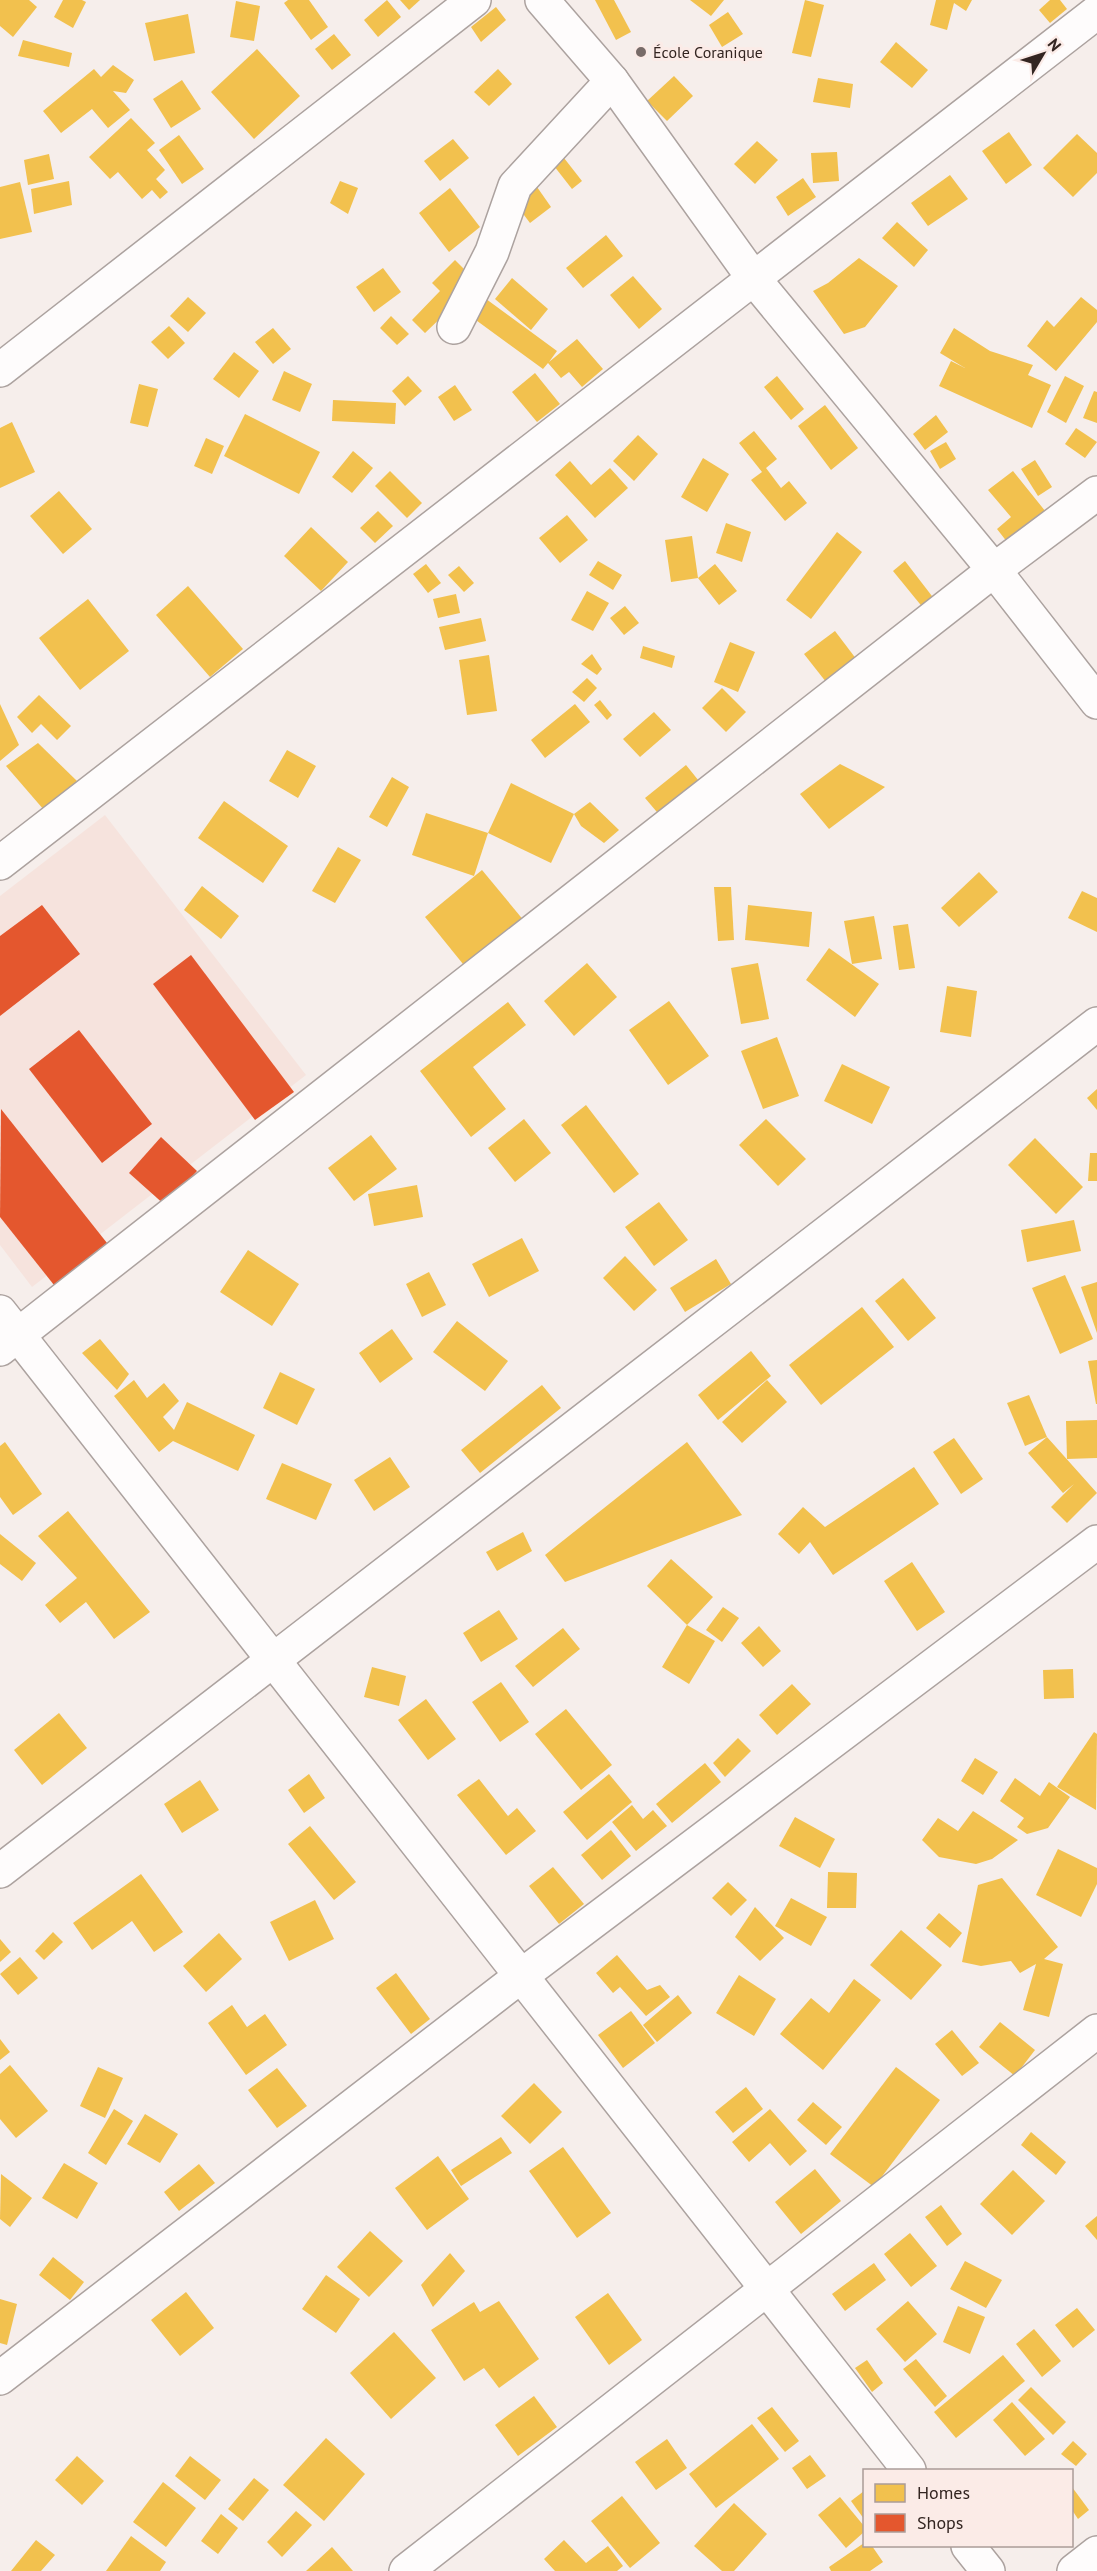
<svg xmlns="http://www.w3.org/2000/svg" width="1097" height="2571" viewBox="0 0 1097 2571" font-family="'PT Sans',sans-serif">
  <rect width="100%" height="100%" fill="#f6eeeb"/>
  <polygon fill="#f6e3dd" points="105,815 306,1075 32,1287 0,1245 0,896"/>
  <g fill="#f2c14e">
    <polygon points="0,0 29,0 37,7 13,37 0,26"/>
    <polygon points="63,0 82,0 86,2 73,28 54,17"/>
    <polygon points="288,0 309,0 328,27 311,40 284,3"/>
    <polygon points="387,0 401,17 378,37 364,20"/>
    <polygon points="400,0 420,0 409,10"/>
    <polygon points="595,0 614,0 631,32 616,40"/>
    <polygon points="690,0 724,0 711,16"/>
    <polygon points="805,0 824,5 811,57 792,53"/>
    <polygon points="936,0 972,0 966,11 954,3 947,30 930,25"/>
    <polygon points="1050,0 1060,0 1067,9 1050,23 1039,10"/>
    <polygon points="236,1 260,6 254,41 230,37"/>
    <polygon points="496,7 506,20 481,42 471,27"/>
    <polygon points="728,12 743,34 722,47 709,25"/>
    <polygon points="188,14 195,53 154,61 145,23"/>
    <polygon points="334,34 351,55 332,70 315,49"/>
    <polygon points="23,40 72,53 69,67 18,56"/>
    <polygon points="896,42 928,70 912,88 880,62"/>
    <polygon points="257,49 300,96 254,139 211,92"/>
    <polygon points="113,65 134,80 126,93 113,91 130,110 108,128 92,109 61,133 43,111 94,69 101,77"/>
    <polygon points="498,69 512,84 489,106 474,92"/>
    <polygon points="674,76 693,96 667,121 647,101"/>
    <polygon points="818,78 853,84 850,108 813,102"/>
    <polygon points="182,80 201,109 171,128 153,99"/>
    <polygon points="131,118 155,143 147,150 165,170 156,179 168,192 160,199 152,190 142,199 118,172 110,179 89,157"/>
    <polygon points="1009,132 1032,165 1006,184 982,151"/>
    <polygon points="1077,134 1097,153 1097,173 1073,197 1043,168"/>
    <polygon points="179,135 204,169 182,184 159,150"/>
    <polygon points="453,139 469,158 440,181 424,161"/>
    <polygon points="757,141 778,160 755,184 734,164"/>
    <polygon points="837,152 839,181 813,183 811,153"/>
    <polygon points="49,154 54,179 28,185 24,160"/>
    <polygon points="564,158 582,181 572,189 554,166"/>
    <polygon points="950,175 968,199 928,226 911,203"/>
    <polygon points="803,178 816,197 788,216 776,197"/>
    <polygon points="69,181 72,205 34,214 31,189"/>
    <polygon points="340,181 358,188 348,214 330,203"/>
    <polygon points="20,182 32,232 0,239 0,187"/>
    <polygon points="537,187 551,207 530,223 515,203"/>
    <polygon points="450,188 480,227 449,252 419,213"/>
    <polygon points="897,222 928,250 914,267 882,238"/>
    <polygon points="606,235 623,256 583,288 566,268"/>
    <polygon points="859,258 898,286 865,327 844,334 813,291 828,283"/>
    <polygon points="455,260 474,279 454,305 425,333 412,320 440,291 432,283"/>
    <polygon points="383,268 401,292 374,312 356,287"/>
    <polygon points="633,276 662,309 639,329 610,295"/>
    <polygon points="512,278 548,309 531,330 495,299"/>
    <polygon points="482,296 557,351 549,362 577,339 603,369 582,387 569,372 561,378 548,363 543,369 469,315"/>
    <polygon points="188,297 206,313 188,332 170,316"/>
    <polygon points="1081,297 1097,310 1097,322 1056,371 1027,346 1047,320 1054,327"/>
    <polygon points="391,316 409,334 397,345 380,328"/>
    <polygon points="169,326 185,343 168,359 151,342"/>
    <polygon points="273,328 291,349 273,364 255,342"/>
    <polygon points="954,328 990,351 1033,365 1028,375 1051,385 1032,428 939,386 951,361 965,368 940,353"/>
    <polygon points="234,352 259,371 239,398 213,379"/>
    <polygon points="284,371 312,384 300,412 272,400"/>
    <polygon points="535,373 560,404 537,422 512,392"/>
    <polygon points="408,376 422,391 405,406 392,391"/>
    <polygon points="777,376 804,409 791,420 764,387"/>
    <polygon points="1065,376 1084,386 1066,423 1047,412"/>
    <polygon points="139,384 158,389 148,427 130,423"/>
    <polygon points="455,385 472,410 454,421 438,397"/>
    <polygon points="1094,391 1097,392 1097,423 1083,418"/>
    <polygon points="333,400 396,403 395,424 332,421"/>
    <polygon points="825,405 858,448 831,470 798,426"/>
    <polygon points="245,414 320,452 299,494 224,456"/>
    <polygon points="936,415 948,432 925,450 913,434"/>
    <polygon points="12,422 35,472 0,488 0,428"/>
    <polygon points="1076,428 1097,442 1085,458 1065,444"/>
    <polygon points="754,431 777,459 766,468 781,488 789,481 807,503 785,521 751,480 762,472 739,443"/>
    <polygon points="638,435 658,454 634,481 613,461"/>
    <polygon points="206,438 224,446 212,474 194,466"/>
    <polygon points="946,442 956,459 940,469 930,451"/>
    <polygon points="353,451 373,468 352,493 332,477"/>
    <polygon points="703,458 729,474 707,512 681,497"/>
    <polygon points="1035,460 1052,487 1038,496 1021,469"/>
    <polygon points="570,461 591,485 610,468 628,488 595,518 555,475"/>
    <polygon points="390,471 422,503 407,518 375,486"/>
    <polygon points="1013,471 1050,517 1011,547 997,529 1011,517 988,490"/>
    <polygon points="59,491 92,529 63,554 30,516"/>
    <polygon points="378,511 393,526 375,543 360,528"/>
    <polygon points="567,515 588,540 560,563 539,538"/>
    <polygon points="726,523 751,532 742,562 716,553"/>
    <polygon points="311,527 348,562 321,591 284,556"/>
    <polygon points="837,532 862,552 811,619 786,600"/>
    <polygon points="692,536 698,578 715,564 737,591 719,605 698,578 671,582 665,540"/>
    <polygon points="598,561 622,575 613,590 589,575"/>
    <polygon points="905,561 935,600 924,609 893,571"/>
    <polygon points="426,564 441,583 428,593 413,574"/>
    <polygon points="459,566 474,583 464,592 448,575"/>
    <polygon points="188,586 243,649 210,677 156,615"/>
    <polygon points="587,591 609,603 593,631 571,620"/>
    <polygon points="456,594 460,613 438,618 433,599"/>
    <polygon points="88,599 129,651 80,690 39,638"/>
    <polygon points="625,606 639,623 624,635 610,618"/>
    <polygon points="481,618 486,641 445,650 439,627"/>
    <polygon points="835,631 860,664 830,687 804,654"/>
    <polygon points="730,642 755,652 738,692 714,682"/>
    <polygon points="643,646 675,656 672,668 640,658"/>
    <polygon points="592,654 602,669 597,675 581,664"/>
    <polygon points="489,655 497,711 467,715 459,660"/>
    <polygon points="587,678 597,688 584,702 572,692"/>
    <polygon points="722,688 746,712 726,732 702,708"/>
    <polygon points="39,695 71,726 57,740 41,724 32,733 17,717"/>
    <polygon points="600,700 612,715 607,720 594,705"/>
    <polygon points="0,704 19,745 0,761"/>
    <polygon points="575,704 590,722 545,758 531,740"/>
    <polygon points="654,712 671,730 640,757 623,739"/>
    <polygon points="38,743 77,781 44,810 6,766"/>
    <polygon points="287,750 316,766 298,798 269,781"/>
    <polygon points="840,764 885,787 829,829 800,794"/>
    <polygon points="686,765 703,786 662,818 645,798"/>
    <polygon points="392,777 409,787 387,827 369,817"/>
    <polygon points="511,783 574,814 551,863 488,833"/>
    <polygon points="224,801 288,846 263,883 198,838"/>
    <polygon points="590,802 619,830 604,843 581,826 574,814"/>
    <polygon points="426,813 488,833 474,876 412,855"/>
    <polygon points="338,847 361,860 335,903 312,891"/>
    <polygon points="482,870 525,922 467,969 425,917"/>
    <polygon points="979,872 998,892 959,927 941,908"/>
    <polygon points="202,886 239,916 221,939 184,910"/>
    <polygon points="714,887 731,887 734,940 718,941"/>
    <polygon points="1082,891 1097,898 1097,932 1068,918"/>
    <polygon points="748,905 812,912 809,947 745,940"/>
    <polygon points="874,916 882,959 852,964 844,921"/>
    <polygon points="908,924 915,968 899,970 893,926"/>
    <polygon points="829,948 879,984 855,1017 806,980"/>
    <polygon points="587,963 617,997 574,1036 544,1001"/>
    <polygon points="758,963 769,1019 741,1024 731,968"/>
    <polygon points="947,986 977,991 971,1037 940,1032"/>
    <polygon points="669,1001 709,1056 668,1085 629,1030"/>
    <polygon points="508,1002 526,1025 473,1067 506,1109 471,1137 420,1071"/>
    <polygon points="777,1037 799,1096 763,1109 741,1051"/>
    <polygon points="842,1064 890,1087 872,1124 824,1101"/>
    <polygon points="1097,1089 1097,1110 1087,1098"/>
    <polygon points="586,1105 639,1174 614,1193 561,1125"/>
    <polygon points="524,1119 551,1153 515,1182 488,1148"/>
    <polygon points="766,1119 806,1159 778,1186 739,1145"/>
    <polygon points="371,1135 397,1169 354,1201 328,1168"/>
    <polygon points="1035,1138 1083,1187 1056,1214 1008,1165"/>
    <polygon points="1090,1153 1097,1153 1097,1181 1088,1181"/>
    <polygon points="417,1185 423,1217 374,1226 368,1194"/>
    <polygon points="659,1202 688,1240 654,1266 625,1227"/>
    <polygon points="1074,1220 1081,1251 1027,1262 1021,1230"/>
    <polygon points="522,1238 539,1271 489,1297 472,1264"/>
    <polygon points="248,1250 299,1284 272,1326 220,1292"/>
    <polygon points="625,1256 657,1290 634,1311 603,1278"/>
    <polygon points="716,1259 731,1284 685,1312 670,1288"/>
    <polygon points="429,1272 446,1305 422,1317 406,1284"/>
    <polygon points="1065,1275 1093,1339 1060,1354 1032,1288"/>
    <polygon points="903,1278 936,1318 908,1341 875,1301"/>
    <polygon points="1097,1282 1097,1333 1081,1287"/>
    <polygon points="862,1307 894,1347 821,1405 789,1365"/>
    <polygon points="457,1321 508,1361 485,1391 433,1352"/>
    <polygon points="392,1329 413,1359 380,1383 359,1353"/>
    <polygon points="100,1339 129,1374 117,1390 82,1353"/>
    <polygon points="751,1351 771,1376 718,1420 698,1395"/>
    <polygon points="1097,1360 1097,1404 1096,1404 1088,1361"/>
    <polygon points="280,1372 315,1389 297,1425 263,1408"/>
    <polygon points="134,1380 147,1398 164,1383 179,1401 163,1417 174,1430 187,1402 255,1435 238,1471 173,1441 159,1452 114,1396"/>
    <polygon points="767,1380 787,1402 742,1443 722,1422"/>
    <polygon points="542,1385 561,1408 480,1473 461,1450"/>
    <polygon points="1029,1395 1047,1437 1025,1446 1007,1403"/>
    <polygon points="1097,1420 1097,1458 1067,1459 1066,1421"/>
    <polygon points="1047,1437 1097,1493 1067,1523 1051,1507 1074,1484 1063,1493 1028,1453"/>
    <polygon points="954,1438 983,1479 961,1494 933,1452"/>
    <polygon points="5,1442 42,1494 13,1515 0,1497 0,1446"/>
    <polygon points="687,1442 742,1515 565,1582 545,1555"/>
    <polygon points="390,1457 410,1487 374,1511 354,1480"/>
    <polygon points="282,1463 332,1484 316,1520 266,1499"/>
    <polygon points="914,1467 939,1504 833,1575 810,1542 799,1554 778,1534 803,1507 825,1527"/>
    <polygon points="68,1511 150,1612 114,1639 86,1602 60,1623 45,1605 77,1578 38,1536"/>
    <polygon points="523,1532 532,1551 497,1571 486,1552"/>
    <polygon points="0,1534 36,1563 22,1581 0,1564"/>
    <polygon points="671,1559 713,1597 687,1625 647,1586"/>
    <polygon points="912,1562 945,1612 917,1631 884,1581"/>
    <polygon points="723,1607 739,1618 722,1642 706,1630"/>
    <polygon points="499,1610 518,1639 481,1662 463,1633"/>
    <polygon points="687,1625 715,1641 689,1684 662,1667"/>
    <polygon points="759,1626 781,1651 763,1667 741,1643"/>
    <polygon points="563,1628 580,1649 533,1687 515,1666"/>
    <polygon points="372,1667 406,1676 399,1706 364,1697"/>
    <polygon points="1073,1669 1074,1698 1044,1699 1043,1670"/>
    <polygon points="501,1682 529,1722 500,1742 472,1702"/>
    <polygon points="792,1684 811,1704 777,1735 759,1715"/>
    <polygon points="426,1699 456,1739 428,1760 398,1720"/>
    <polygon points="566,1709 612,1765 581,1790 535,1734"/>
    <polygon points="59,1713 87,1748 42,1785 14,1750"/>
    <polygon points="1094,1732 1097,1734 1096,1810 1057,1787"/>
    <polygon points="738,1738 751,1751 725,1777 713,1763"/>
    <polygon points="975,1758 998,1772 983,1795 961,1781"/>
    <polygon points="705,1763 721,1782 672,1823 656,1804"/>
    <polygon points="309,1774 325,1798 304,1813 288,1790"/>
    <polygon points="609,1774 632,1802 587,1840 563,1812"/>
    <polygon points="1015,1778 1040,1796 1049,1782 1070,1797 1048,1828 1027,1834 1017,1827 1024,1818 1000,1801"/>
    <polygon points="479,1779 508,1816 517,1808 536,1831 506,1855 457,1795"/>
    <polygon points="200,1780 219,1810 182,1833 164,1804"/>
    <polygon points="632,1805 643,1819 653,1810 667,1826 636,1851 612,1822"/>
    <polygon points="973,1811 1018,1840 992,1859 976,1864 939,1857 922,1840 938,1818 958,1831"/>
    <polygon points="795,1817 835,1839 820,1868 779,1846"/>
    <polygon points="310,1826 356,1882 334,1900 288,1844"/>
    <polygon points="611,1830 631,1856 602,1880 581,1855"/>
    <polygon points="1058,1849 1097,1868 1097,1884 1081,1917 1036,1895"/>
    <polygon points="553,1867 584,1904 559,1924 529,1886"/>
    <polygon points="828,1872 857,1873 856,1908 827,1908"/>
    <polygon points="141,1874 183,1932 154,1952 132,1921 92,1950 73,1923"/>
    <polygon points="1002,1878 1058,1947 1044,1959 1063,1964 1049,2017 1023,2010 1036,1964 1020,1973 1011,1961 981,1966 962,1962 978,1885"/>
    <polygon points="728,1882 747,1900 731,1916 712,1898"/>
    <polygon points="791,1898 827,1917 811,1946 775,1926"/>
    <polygon points="315,1900 334,1939 289,1961 270,1922"/>
    <polygon points="755,1907 784,1938 760,1961 735,1937"/>
    <polygon points="939,1913 962,1933 950,1948 926,1928"/>
    <polygon points="901,1930 942,1965 911,2000 870,1965"/>
    <polygon points="53,1932 63,1942 44,1960 35,1951"/>
    <polygon points="219,1933 242,1959 206,1992 183,1966"/>
    <polygon points="0,1939 11,1952 0,1962"/>
    <polygon points="617,1955 647,1990 660,1985 670,1997 646,2016 620,1987 613,1993 596,1973"/>
    <polygon points="20,1957 38,1978 18,1995 0,1974"/>
    <polygon points="396,1973 430,2019 411,2034 376,1988"/>
    <polygon points="739,1975 776,1999 754,2036 716,2013"/>
    <polygon points="854,1979 881,2000 823,2070 780,2034 811,1998 829,2013"/>
    <polygon points="678,1995 692,2013 657,2042 643,2025"/>
    <polygon points="232,2005 247,2027 265,2014 287,2045 246,2075 208,2023"/>
    <polygon points="631,2011 655,2043 623,2068 598,2035"/>
    <polygon points="1000,2022 1035,2050 1015,2076 979,2047"/>
    <polygon points="952,2030 979,2063 962,2076 935,2044"/>
    <polygon points="0,2039 10,2052 0,2060"/>
    <polygon points="10,2065 48,2111 16,2138 0,2119 0,2074"/>
    <polygon points="98,2067 123,2078 105,2118 80,2106"/>
    <polygon points="896,2067 940,2100 874,2187 830,2154"/>
    <polygon points="277,2068 307,2106 277,2128 248,2090"/>
    <polygon points="534,2083 562,2112 530,2144 501,2116"/>
    <polygon points="746,2087 763,2109 733,2133 715,2112"/>
    <polygon points="813,2102 842,2127 826,2145 797,2120"/>
    <polygon points="114,2109 133,2121 106,2165 88,2153"/>
    <polygon points="770,2109 807,2151 790,2166 770,2143 749,2162 732,2142"/>
    <polygon points="145,2114 178,2134 160,2163 127,2144"/>
    <polygon points="1031,2132 1066,2162 1056,2175 1021,2145"/>
    <polygon points="501,2137 512,2153 461,2186 451,2170"/>
    <polygon points="563,2147 611,2213 577,2238 529,2171"/>
    <polygon points="438,2156 469,2199 427,2230 395,2188"/>
    <polygon points="64,2163 98,2183 77,2219 42,2198"/>
    <polygon points="199,2164 215,2183 179,2211 164,2192"/>
    <polygon points="815,2169 841,2201 801,2234 775,2202"/>
    <polygon points="1013,2170 1045,2201 1012,2235 980,2204"/>
    <polygon points="1,2174 32,2198 10,2227 0,2219"/>
    <polygon points="941,2205 962,2234 947,2246 925,2217"/>
    <polygon points="1097,2216 1097,2240 1085,2226"/>
    <polygon points="370,2231 403,2261 369,2297 337,2267"/>
    <polygon points="910,2233 937,2266 911,2287 884,2254"/>
    <polygon points="450,2253 465,2271 433,2307 421,2285"/>
    <polygon points="53,2257 84,2282 70,2300 39,2275"/>
    <polygon points="965,2261 1002,2280 986,2308 950,2289"/>
    <polygon points="874,2263 886,2280 845,2311 832,2294"/>
    <polygon points="326,2275 360,2299 336,2333 302,2309"/>
    <polygon points="186,2292 214,2328 180,2356 151,2320"/>
    <polygon points="608,2293 642,2340 609,2365 575,2317"/>
    <polygon points="0,2299 17,2304 7,2345 0,2343"/>
    <polygon points="499,2301 539,2359 499,2388 484,2368 464,2381 431,2330 474,2302 480,2312"/>
    <polygon points="908,2301 937,2334 905,2362 876,2329"/>
    <polygon points="958,2306 985,2317 970,2354 943,2342"/>
    <polygon points="1077,2308 1095,2330 1073,2348 1055,2325"/>
    <polygon points="1034,2329 1061,2361 1042,2377 1016,2344"/>
    <polygon points="394,2332 436,2378 391,2419 350,2373"/>
    <polygon points="1003,2355 1025,2381 956,2438 934,2412"/>
    <polygon points="916,2359 947,2396 935,2407 903,2369"/>
    <polygon points="867,2360 883,2383 872,2392 855,2368"/>
    <polygon points="1031,2387 1066,2422 1053,2435 1018,2400"/>
    <polygon points="534,2396 557,2427 518,2456 495,2425"/>
    <polygon points="1012,2402 1045,2439 1025,2456 993,2420"/>
    <polygon points="772,2407 799,2441 785,2452 757,2418"/>
    <polygon points="752,2424 779,2459 716,2508 689,2474"/>
    <polygon points="326,2438 365,2474 324,2521 283,2485"/>
    <polygon points="667,2439 687,2468 656,2490 635,2462"/>
    <polygon points="1073,2441 1087,2454 1076,2466 1061,2454"/>
    <polygon points="810,2455 826,2476 807,2489 792,2468"/>
    <polygon points="77,2456 104,2481 82,2505 55,2480"/>
    <polygon points="190,2456 221,2480 205,2500 175,2476"/>
    <polygon points="254,2478 269,2490 243,2521 228,2509"/>
    <polygon points="163,2482 196,2508 166,2547 133,2522"/>
    <polygon points="1072,2487 1089,2510 1078,2519 1072,2510"/>
    <polygon points="864,2491 864,2519 851,2501"/>
    <polygon points="622,2496 660,2543 630,2568 591,2521"/>
    <polygon points="840,2497 864,2526 864,2532 846,2548 818,2515"/>
    <polygon points="734,2503 767,2534 734,2571 722,2571 694,2546"/>
    <polygon points="296,2511 312,2525 282,2557 267,2542"/>
    <polygon points="221,2514 238,2528 218,2554 201,2541"/>
    <polygon points="131,2536 166,2562 160,2571 106,2571"/>
    <polygon points="36,2540 55,2555 41,2571 11,2571"/>
    <polygon points="564,2540 586,2563 608,2546 623,2566 617,2571 555,2571 544,2559"/>
    <polygon points="864,2543 864,2546 872,2546 883,2562 870,2571 831,2571 829,2567"/>
    <polygon points="332,2547 353,2571 306,2571"/>
  </g>
  <g fill="#e4572e">
    <polygon points="42,905 80,954 0,1016 0,936"/>
    <polygon points="191,955 294,1092 255,1120 153,984"/>
    <polygon points="79,1030 152,1124 102,1163 29,1069"/>
    <polygon points="1,1109 107,1243 54,1285 0,1217"/>
    <polygon points="161,1137 197,1171 166,1206 129,1173"/>
  </g>
  <g fill="none" stroke-linecap="round" stroke-linejoin="round">
    <g stroke="#aca29f" stroke-width="36">
      <g id="minor">
        <polyline points="542,0 612,81 754,279 994,570 1097,702"/>
        <polyline points="454,327 492,252 515,186 612,81"/>
        <polyline points="0,370 474,0"/>
        <polyline points="0,863 1097,12"/>
        <polyline points="0,1312 909,2470"/>
        <polyline points="0,1349 994,570 1097,493"/>
        <polyline points="0,1871 1097,1024"/>
        <polyline points="0,2378 521,1976 1097,1542"/>
        <polyline points="968,2546 988,2571"/>
        <polyline points="406,2571 1097,2031"/>
        <polyline points="1074,2571 1097,2553"/>
      </g>
    </g>
    <use href="#minor" stroke="#fefcfc" stroke-width="33"/>
  </g>
  <circle fill="#776b68" stroke="#fbebe7" stroke-width="2" cx="641" cy="52" r="6"/>
  <g text-anchor="middle" stroke-width="6" stroke-linejoin="round" paint-order="stroke">
    <g font-size="16" fill="#332521" stroke="#fbebe7" text-anchor="start">
      <text x="653" y="58">École Coranique</text>
    </g>
  </g>
  <rect x="863" y="2469" width="210" height="78" fill="#fbebe7" stroke="#ab9c98" stroke-width="1.5"/>
  <rect x="875" y="2484" width="30" height="18" fill="#f2c14e" stroke="#ab9c98" stroke-width="1.5"/>
  <text x="917" y="2499" font-size="18" fill="#332521">Homes</text>
  <rect x="875" y="2514" width="30" height="18" fill="#e4572e" stroke="#ab9c98" stroke-width="1.5"/>
  <text x="917" y="2529" font-size="18" fill="#332521">Shops</text>
  <g transform="translate(1043 54) rotate(51)" stroke="#fbebe7" stroke-width="4.5" paint-order="stroke">
  <path d="M0-4.5L10 22L0 15L-10 22Z" fill="#332521"/>
  <text y="-9" font-size="16" font-weight="bold" text-anchor="middle" fill="#332521">N</text>
  </g>
</svg>
